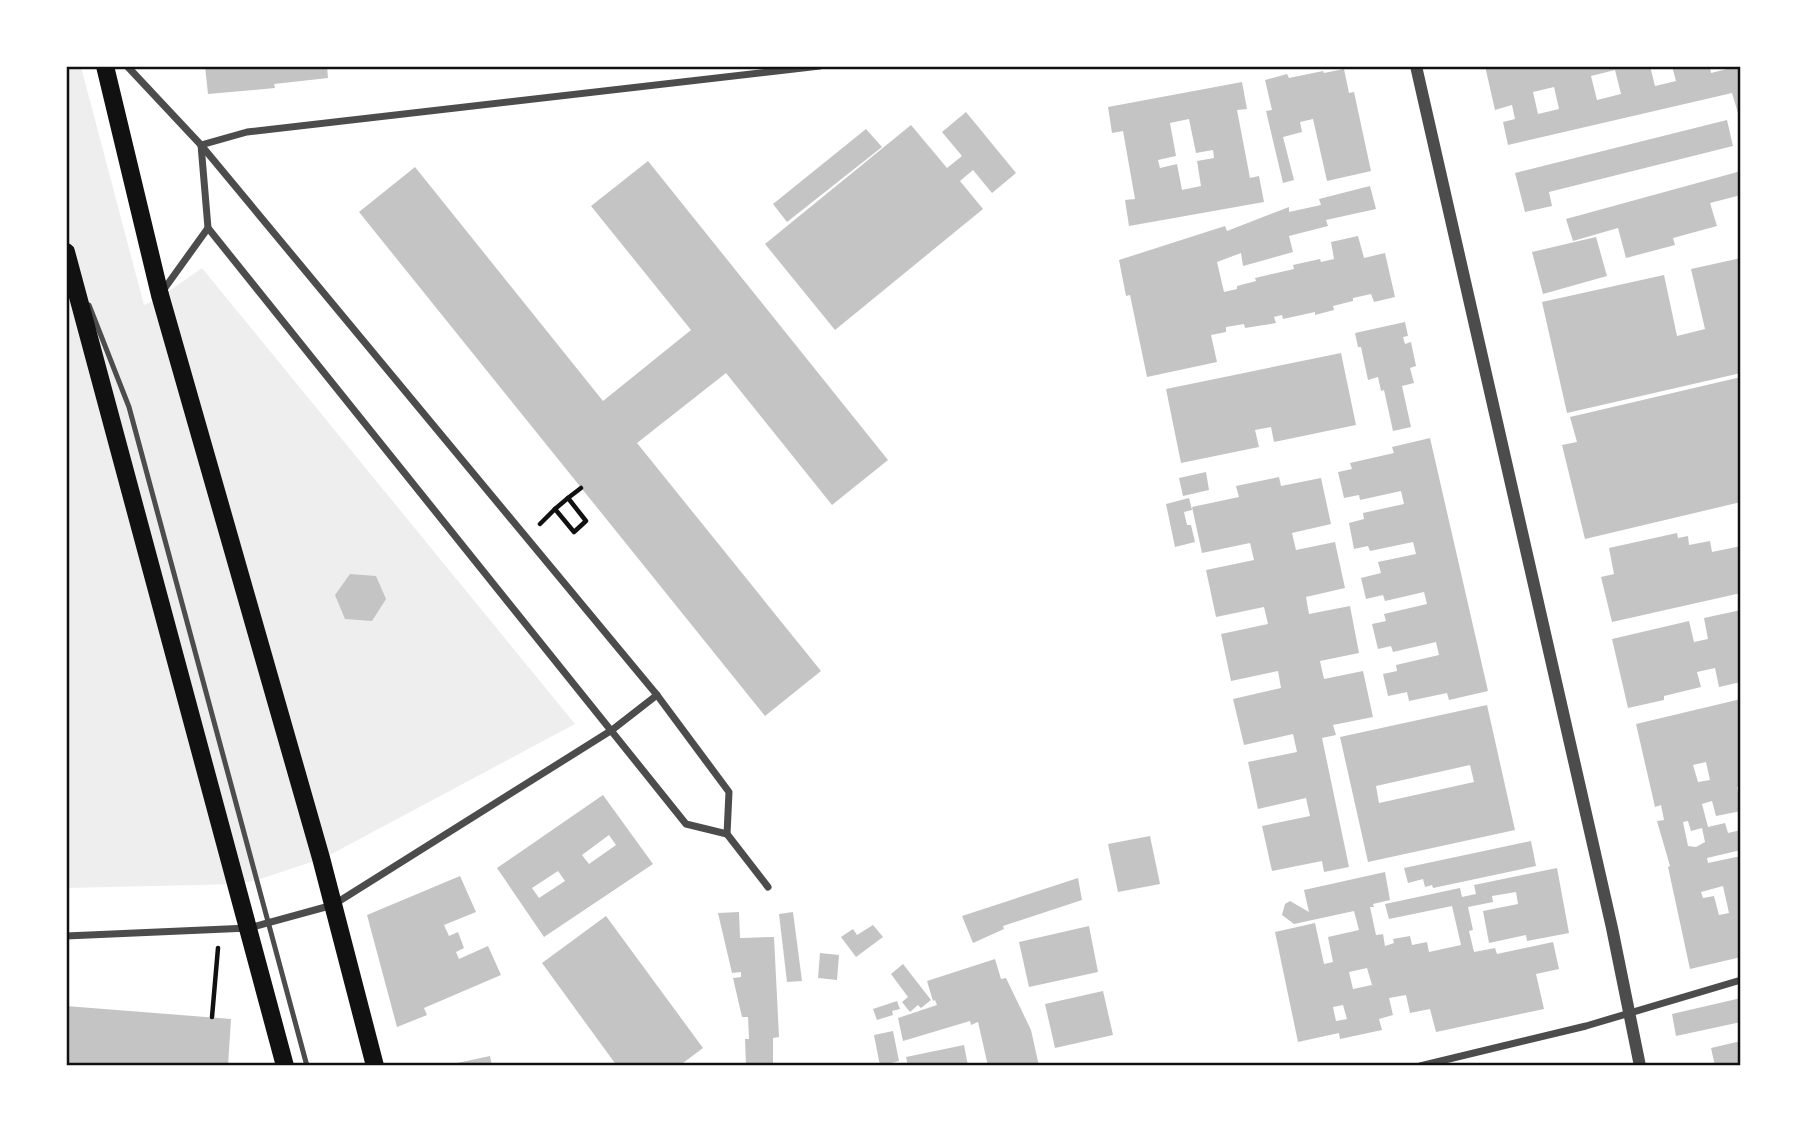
<svg xmlns="http://www.w3.org/2000/svg" width="1807" height="1132" viewBox="0 0 1807 1132" font-family="Mulish,sans-serif">
  <rect width="100%" height="100%" fill="#fff"/>
  <polygon fill="#eee" points="66,67 81,67 144,305 159,298 202,268 575,724 324,858 257,880 237,884 67,888"/>
  <g fill="#c4c4c4" fill-rule="evenodd">
    <polygon points="205,66 327,66 328,78 274,84 275,88 208,94"/>
    <path d="M 1485,66 L 1650,66 L 1655,86 L 1676,81 L 1672,66 L 1710,66 L 1711,73 L 1727,69 L 1726,66 L 1741,66 L 1741,123 L 1732,93 L 1508,145 L 1503,122 L 1515,119 L 1512,105 L 1495,110 ZM 1615,70 L 1621,94 L 1597,100 L 1591,76 ZM 1554,87 L 1559,109 L 1538,114 L 1533,92 Z"/>
    <polygon points="1344,69 1349,93 1354,92 1371,171 1327,181 1313,119 1300,122 1302,132 1283,137 1294,180 1283,183 1266,111 1272,110 1265,80 1287,74 1289,78 1323,71 1324,73"/>
    <path d="M 1242,82 L 1247,109 L 1237,110 L 1250,178 L 1259,176 L 1264,202 L 1129,226 L 1125,200 L 1135,199 L 1123,131 L 1112,133 L 1108,107 ZM 1189,119 L 1196,153 L 1213,150 L 1214,158 L 1197,161 L 1201,186 L 1182,190 L 1177,164 L 1160,168 L 1158,160 L 1176,156 L 1170,123 Z"/>
    <polygon points="966,112 1016,173 992,193 973,170 960,181 983,209 835,330 765,244 911,125 947,168 962,156 942,132"/>
    <polygon points="1727,120 1733,146 1549,192 1552,206 1525,212 1515,173"/>
    <polygon points="866,129 882,147 787,222 773,204"/>
    <polygon points="648,161 888,460 832,505 726,373 637,443 821,671 765,716 359,212 415,167 603,401 691,330 591,206"/>
    <polygon points="1741,171 1741,195 1710,203 1717,226 1673,238 1675,245 1626,258 1618,228 1573,241 1566,219"/>
    <polygon points="1370,186 1376,209 1326,220 1328,226 1289,236 1293,252 1243,266 1241,253 1217,262 1224,292 1237,289 1237,286 1256,281 1255,278 1294,269 1293,265 1320,259 1321,262 1334,259 1331,242 1358,236 1364,258 1385,253 1395,297 1374,302 1371,294 1353,298 1353,301 1333,306 1334,310 1315,315 1315,312 1283,319 1282,315 1274,317 1276,323 1245,328 1244,324 1226,327 1226,332 1211,335 1217,362 1147,377 1130,295 1126,296 1119,260 1225,226 1227,231 1289,207 1289,212 1321,205 1319,199"/>
    <polygon points="1596,237 1607,276 1543,294 1532,252"/>
    <polygon points="1741,258 1741,373 1567,413 1542,302 1664,275 1677,336 1705,329 1691,269"/>
    <polygon points="1405,322 1408,336 1403,337 1405,344 1411,342 1416,366 1410,368 1414,383 1402,386 1411,427 1393,431 1384,390 1381,391 1378,377 1368,380 1361,347 1358,347 1355,333"/>
    <polygon points="1341,353 1356,425 1274,442 1271,427 1255,430 1259,447 1181,463 1166,389"/>
    <polygon points="1741,377 1741,502 1585,539 1562,445 1577,442 1570,417"/>
    <polygon points="1430,438 1488,691 1449,700 1447,693 1409,701 1407,692 1388,696 1383,674 1397,671 1396,665 1439,655 1436,642 1393,652 1391,646 1378,649 1372,624 1386,621 1384,614 1427,604 1424,592 1385,601 1383,595 1366,599 1361,578 1381,573 1378,562 1416,554 1413,542 1370,551 1368,546 1354,549 1349,523 1364,519 1363,513 1404,504 1401,491 1360,500 1359,495 1344,498 1338,472 1352,469 1350,463 1394,453 1392,447"/>
    <polygon points="1206,472 1209,490 1183,496 1179,478"/>
    <polygon points="1279,477 1281,486 1321,478 1331,524 1292,533 1296,550 1335,542 1345,588 1306,597 1309,614 1350,606 1359,653 1320,661 1324,679 1363,671 1373,717 1333,725 1336,735 1322,738 1349,867 1324,872 1322,861 1272,871 1262,826 1310,816 1306,798 1258,809 1248,762 1297,752 1293,734 1244,745 1233,699 1281,688 1278,671 1231,681 1221,634 1268,624 1264,607 1216,617 1206,570 1254,560 1250,543 1202,553 1192,507 1239,497 1236,486"/>
    <polygon points="1189,498 1192,510 1184,512 1187,525 1191,525 1195,542 1175,547 1166,504"/>
    <polygon points="1677,533 1678,538 1688,536 1689,545 1710,541 1712,552 1741,546 1741,593 1612,622 1601,577 1614,574 1609,548"/>
    <polygon points="350,574 376,576 386,599 372,621 345,619 335,595"/>
    <polygon points="1741,610 1741,682 1719,687 1715,668 1697,672 1701,687 1664,696 1664,700 1628,708 1612,639 1689,621 1694,642 1708,639 1704,618"/>
    <path d="M 1741,699 L 1741,786 L 1737,787 L 1741,811 L 1716,816 L 1712,801 L 1702,804 L 1708,827 L 1725,823 L 1728,833 L 1741,830 L 1741,850 L 1707,858 L 1708,863 L 1741,856 L 1741,957 L 1690,969 L 1668,867 L 1670,866 L 1657,821 L 1664,820 L 1661,805 L 1655,807 L 1636,724 ZM 1706,762 L 1710,780 L 1698,782 L 1693,765 ZM 1688,821 L 1691,831 L 1702,828 L 1705,842 L 1696,847 L 1688,846 L 1683,822 ZM 1723,886 L 1729,913 L 1719,915 L 1714,896 L 1703,898 L 1701,892 Z"/>
    <path d="M 1487,705 L 1515,830 L 1368,862 L 1340,737 ZM 1470,765 L 1474,782 L 1379,803 L 1376,786 Z"/>
    <path d="M 603,795 L 653,864 L 544,937 L 497,868 ZM 609,835 L 616,845 L 589,864 L 582,855 ZM 558,871 L 565,881 L 539,898 L 532,888 Z"/>
    <polygon points="1150,836 1160,884 1118,892 1108,844"/>
    <polygon points="1531,841 1536,866 1433,888 1432,885 1425,887 1423,879 1408,883 1404,868"/>
    <path d="M 1557,868 L 1569,933 L 1527,941 L 1526,935 L 1489,943 L 1483,911 L 1518,904 L 1516,892 L 1492,896 L 1493,902 L 1468,907 L 1473,930 L 1469,931 L 1474,952 L 1495,948 L 1497,954 L 1553,942 L 1559,969 L 1536,974 L 1544,1009 L 1436,1032 L 1430,1009 L 1410,1013 L 1406,995 L 1389,998 L 1393,1015 L 1379,1019 L 1382,1030 L 1340,1039 L 1339,1033 L 1298,1042 L 1275,932 L 1315,923 L 1324,964 L 1333,962 L 1328,937 L 1359,930 L 1354,911 L 1294,924 L 1282,915 L 1285,904 L 1290,901 L 1309,912 L 1304,890 L 1385,872 L 1390,900 L 1373,904 L 1374,907 L 1370,907 L 1376,935 L 1383,934 L 1385,946 L 1394,943 L 1393,939 L 1410,936 L 1412,945 L 1427,942 L 1429,952 L 1461,945 L 1452,906 L 1389,919 L 1385,904 L 1460,888 L 1462,897 L 1476,894 L 1474,885 ZM 1367,968 L 1372,985 L 1353,989 L 1349,972 ZM 1343,1005 L 1347,1019 L 1336,1021 L 1333,1007 Z"/>
    <polygon points="460,876 476,912 444,925 449,936 458,932 464,948 456,952 459,959 488,946 501,975 424,1008 427,1015 397,1027 367,915"/>
    <polygon points="1078,878 1082,900 1003,926 1004,929 973,943 962,916"/>
    <polygon points="739,912 740,938 774,937 779,1037 773,1038 773,1066 746,1066 745,1039 749,1039 748,1017 742,1017 733,978 741,977 741,972 732,973 718,913"/>
    <polygon points="793,912 802,981 787,982 779,914"/>
    <polygon points="606,916 703,1048 679,1066 617,1066 542,963"/>
    <polygon points="873,925 883,937 856,957 841,937 853,929 857,935"/>
    <polygon points="1089,926 1098,972 1029,987 1019,942"/>
    <polygon points="820,953 839,955 837,980 818,978"/>
    <polygon points="995,959 1001,979 1006,978 1031,1030 1039,1066 988,1066 978,1022 971,1025 970,1021 903,1041 898,1018 937,1005 935,1000 933,1001 927,981"/>
    <polygon points="903,964 931,1000 921,1008 918,1005 910,1012 902,1002 908,997 891,974"/>
    <polygon points="1103,991 1113,1035 1055,1048 1045,1004"/>
    <polygon points="1741,998 1741,1022 1676,1036 1672,1014"/>
    <polygon points="897,1001 900,1009 892,1011 893,1015 877,1020 873,1009"/>
    <polygon points="66,1006 231,1019 228,1066 66,1066"/>
    <polygon points="893,1031 899,1061 880,1066 874,1035"/>
    <polygon points="1741,1041 1741,1066 1715,1066 1711,1048"/>
    <polygon points="964,1045 968,1066 908,1066 906,1057"/>
    <polygon points="490,1056 492,1066 458,1066 457,1063"/>
  </g>
  <g fill="none" stroke-linecap="round" stroke-linejoin="round">
    <g stroke="#111" stroke-width="4.5">
      <polyline points="555,509 568,498"/>
      <polyline points="540,524 555,509 574,532 586,521 568,498 581,488"/>
      <polyline points="212,1017 218,948"/>
    </g>
    <polyline stroke="#4c4c4c" stroke-width="5" points="89,305 129,407 307,1066"/>
    <g stroke="#4c4c4c" stroke-width="7">
      <polyline points="127,66 201,145 208,228 162,292"/>
      <polyline points="208,228 686,824 727,834"/>
      <polyline points="768,887 727,834 729,792 657,695 201,145 247,132 820,66"/>
      <polyline points="66,936 249,928 333,905 612,730 657,695"/>
      <polyline points="1420,1066 1586,1026 1741,980"/>
    </g>
    <polyline stroke="#4c4c4c" stroke-width="12" points="1416,66 1612,928 1640,1066"/>
    <g stroke="#111" stroke-width="18">
      <polyline points="105,66 160,295 321,858 375,1066"/>
      <polyline points="66,252 285,1066"/>
    </g>
  </g>
  <rect width="1807" height="1132" fill="none" stroke="#ffffff" stroke-width="136"/>
  <rect x="68" y="68" width="1671" height="996" fill="none" stroke="#111" stroke-width="2.5"/>
</svg>
